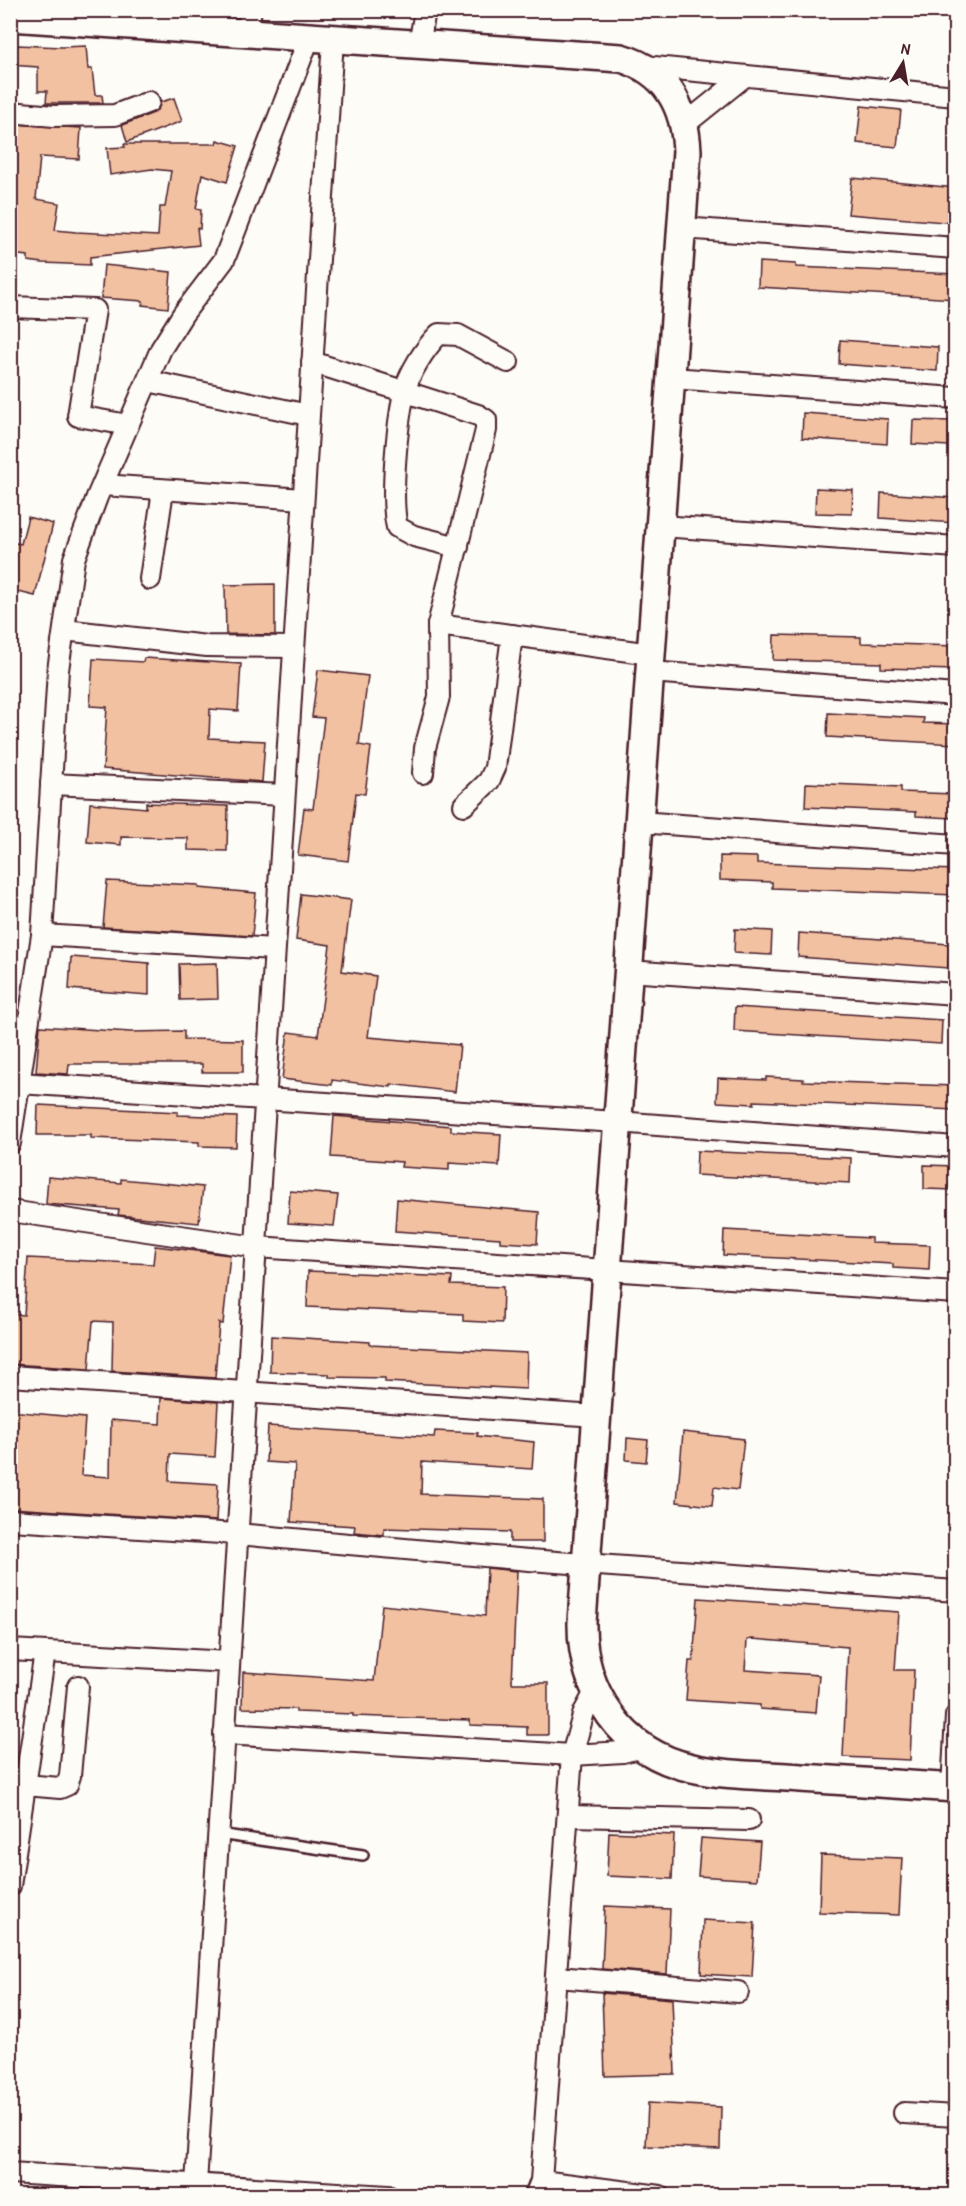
<svg xmlns="http://www.w3.org/2000/svg" width="966" height="2206" viewBox="0 0 966 2206" font-family="'Patrick Hand',sans-serif">
  <rect width="100%" height="100%" fill="#fdfcf7"/>
  <filter id="ink" filterUnits="userSpaceOnUse"><feTurbulence type="fractalNoise" baseFrequency=".0167" numOctaves="2"/><feDisplacementMap in="SourceGraphic" scale="12" xChannelSelector="R" yChannelSelector="G"/><feConvolveMatrix kernelMatrix="1 2 1 2 8 2 1 2 1" color-interpolation-filters="sRGB"/></filter>
  <g filter="url(#ink)">
    <g fill="#f1c1a1" stroke="#4a1f2b" stroke-width="1.5">
      <polygon points="17,45 62,47 86,46 88,69 92,69 95,95 102,95 103,103 46,103 47,91 38,91 38,67 10,65 10,46"/>
      <polygon points="174,98 182,121 127,142 122,125 154,113 161,102"/>
      <polygon points="861,106 901,110 897,147 857,143"/>
      <polygon points="10,124 81,128 79,159 40,157 36,199 59,203 55,230 76,232 158,236 160,207 165,207 171,171 152,169 110,175 107,148 125,147 124,144 216,144 217,140 238,146 227,182 202,174 196,209 201,210 200,229 197,228 199,245 90,257 90,265 43,263 28,261 28,256 10,254"/>
      <polygon points="852,178 956,188 956,223 848,214"/>
      <polygon points="759,262 796,264 796,267 956,274 956,299 758,287"/>
      <polygon points="104,265 171,272 168,308 142,305 143,301 101,298"/>
      <polygon points="840,340 938,347 937,371 839,364"/>
      <polygon points="803,413 888,419 887,444 802,438"/>
      <polygon points="913,420 950,421 949,446 912,444"/>
      <polygon points="816,488 853,490 852,514 815,513"/>
      <polygon points="881,493 956,498 956,523 880,518"/>
      <polygon points="28,517 53,524 35,596 10,590 10,542 21,544"/>
      <polygon points="275,584 275,635 226,634 225,585"/>
      <polygon points="774,635 861,637 861,643 956,646 956,670 881,668 881,663 773,660"/>
      <polygon points="144,658 241,664 238,711 210,709 209,738 265,741 262,782 103,769 107,707 90,706 93,659 143,662"/>
      <polygon points="318,670 368,676 359,745 371,747 365,794 356,793 348,861 298,855 304,808 313,809 324,718 312,717"/>
      <polygon points="828,713 924,718 923,723 956,724 956,744 827,737"/>
      <polygon points="806,783 901,787 901,792 953,794 953,818 916,816 916,812 805,807"/>
      <polygon points="90,803 146,808 146,803 228,806 227,851 188,850 188,838 121,837 121,845 87,842"/>
      <polygon points="720,856 757,857 757,863 956,870 956,895 772,888 772,882 720,880"/>
      <polygon points="107,881 199,885 199,888 256,893 252,936 103,927"/>
      <polygon points="301,894 351,900 342,971 376,976 368,1037 460,1045 455,1092 391,1084 391,1087 332,1080 332,1085 282,1079 288,1032 318,1036 330,945 296,940"/>
      <polygon points="735,929 772,931 771,955 734,953"/>
      <polygon points="799,933 949,944 948,968 798,957"/>
      <polygon points="71,957 149,963 149,995 69,989"/>
      <polygon points="217,963 218,999 180,1000 179,964"/>
      <polygon points="735,1007 942,1020 941,1044 734,1031"/>
      <polygon points="40,1026 130,1032 184,1031 184,1039 243,1040 243,1072 202,1072 202,1064 69,1064 68,1074 36,1072"/>
      <polygon points="766,1077 803,1079 803,1081 956,1086 956,1110 754,1101 754,1104 717,1102 718,1078 766,1080"/>
      <polygon points="38,1105 178,1112 178,1115 237,1117 236,1147 199,1146 199,1142 91,1138 91,1135 37,1135"/>
      <polygon points="334,1116 451,1126 451,1131 501,1134 499,1166 449,1163 449,1170 401,1167 402,1162 331,1157"/>
      <polygon points="697,1151 851,1158 850,1183 696,1175"/>
      <polygon points="924,1165 956,1166 956,1190 924,1189"/>
      <polygon points="48,1177 121,1183 121,1179 203,1187 199,1223 118,1215 119,1210 46,1204"/>
      <polygon points="290,1191 338,1195 334,1226 288,1223"/>
      <polygon points="397,1199 539,1212 537,1244 500,1242 500,1238 395,1231"/>
      <polygon points="724,1230 871,1238 871,1243 930,1245 929,1270 893,1268 893,1264 723,1255"/>
      <polygon points="155,1246 230,1255 223,1324 219,1323 215,1378 112,1371 113,1322 93,1321 89,1369 10,1364 10,1314 24,1315 28,1258 153,1264"/>
      <polygon points="308,1271 452,1277 451,1285 503,1287 502,1323 463,1321 463,1314 307,1307"/>
      <polygon points="271,1336 370,1342 370,1345 527,1353 526,1389 385,1382 385,1378 329,1377 329,1374 270,1372"/>
      <polygon points="161,1398 218,1402 215,1457 170,1454 169,1481 218,1484 216,1521 10,1508 10,1411 85,1418 81,1475 110,1477 111,1420 160,1424"/>
      <polygon points="268,1426 434,1437 435,1431 478,1433 477,1436 534,1442 532,1469 422,1462 421,1494 543,1499 543,1542 510,1542 510,1532 384,1528 384,1535 354,1532 355,1526 291,1522 295,1464 266,1462"/>
      <polygon points="683,1432 744,1439 738,1490 714,1487 712,1506 677,1502"/>
      <polygon points="627,1438 648,1440 646,1462 626,1460"/>
      <polygon points="487,1568 517,1571 512,1683 548,1683 548,1735 527,1735 527,1727 470,1725 470,1720 353,1716 353,1714 296,1712 296,1709 242,1708 243,1672 374,1681 382,1605 485,1616"/>
      <polygon points="698,1598 899,1612 895,1670 914,1670 910,1760 843,1757 848,1647 752,1639 747,1640 745,1670 819,1675 816,1713 760,1709 760,1705 686,1700 689,1661 693,1661"/>
      <polygon points="609,1832 674,1835 672,1879 607,1876"/>
      <polygon points="701,1838 760,1842 757,1880 698,1876"/>
      <polygon points="821,1855 902,1858 899,1915 819,1912"/>
      <polygon points="605,1906 670,1909 667,1974 602,1969"/>
      <polygon points="703,1920 755,1923 752,1977 701,1974"/>
      <polygon points="602,1993 672,1999 675,2074 605,2076"/>
      <polygon points="648,2103 721,2107 720,2149 646,2146"/>
    </g>
    <g fill="none" stroke-linecap="round" stroke-linejoin="round">
      <g stroke="#4a1f2b" stroke-width="14">
        <polyline id="service" points="218,1834 363,1855"/>
      </g>
      <g stroke="#4a1f2b" stroke-width="24">
        <g id="minor">
          <polyline points="247,34 251,10"/>
          <polyline points="419,46 425,10"/>
          <polyline points="644,66 956,96"/>
          <polyline points="10,112 54,116 115,115 149,102"/>
          <polyline points="684,125 745,76"/>
          <polyline points="682,228 956,248"/>
          <polyline points="10,307 95,310 78,416 128,425"/>
          <polyline points="312,362 478,415 486,420 486,430 438,625 439,697 425,748 423,773"/>
          <polyline points="671,378 956,398"/>
          <polyline points="148,381 308,415"/>
          <polyline points="103,485 303,499"/>
          <polyline points="661,526 956,547"/>
          <path d="M 458,547 L 414,536 L 397,527 C 390,497 397,425 404,393 C 409,373 425,348 439,334 L 458,335 L 508,362"/>
          <polyline points="150,579 163,490"/>
          <polyline points="438,625 651,654"/>
          <polyline points="64,630 207,646 293,647"/>
          <polyline points="650,672 956,695"/>
          <polyline points="51,784 284,795"/>
          <polyline points="464,805 489,781 495,768 512,635"/>
          <polyline points="639,822 956,845"/>
          <polyline points="42,935 274,949"/>
          <polyline points="628,971 956,994"/>
          <polyline points="19,1083 617,1122 956,1147"/>
          <polyline points="10,1143 42,935 58,670 74,559 97,497 161,349 183,314 224,260 309,38"/>
          <polyline points="10,1211 256,1247 956,1293"/>
          <polyline points="10,1376 596,1416"/>
          <polyline points="10,1520 237,1534 529,1560 956,1591"/>
          <polyline points="10,1650 229,1662"/>
          <polyline points="224,1734 572,1755 623,1752 642,1747"/>
          <polyline points="25,1785 60,1788 67,1785 70,1776 78,1686"/>
          <polyline points="952,1788 956,1716"/>
          <polyline points="569,1816 749,1820"/>
          <polyline points="10,1886 45,1652"/>
          <polyline points="557,1977 738,1992"/>
          <polyline points="904,2113 956,2116"/>
          <polyline points="10,2173 388,2196"/>
          <polyline points="541,2181 660,2196"/>
          <polyline points="196,2184 333,40"/>
          <polyline points="535,2196 541,2181 572,1755 584,1712 595,1692"/>
        </g>
      </g>
      <g stroke="#4a1f2b" stroke-width="32">
        <path id="secondary" d="M 10,17 L 621,58 C 666,71 685,105 687,151 L 582,1622 C 581,1691 622,1753 692,1768 C 727,1776 765,1775 801,1778 C 853,1781 904,1785 956,1788"/>
      </g>
      <use href="#service" stroke="#fdfcf7" stroke-width="9"/>
      <use href="#minor" stroke="#fdfcf7" stroke-width="20"/>
      <use href="#secondary" stroke="#fdfcf7" stroke-width="27"/>
    </g>
  </g>
  <rect width="966" height="2206" fill="none" stroke="#fdfcf7" stroke-width="36"/>
  <rect x="18" y="18" width="930" height="2170" fill="none" stroke="#4a1f2b" stroke-width="2" filter="url(#ink)"/>
  <g transform="translate(903 63) rotate(11)" stroke="#fdfcf7" stroke-width="4.5" paint-order="stroke">
  <path d="M0-4.5L10 22L0 15L-10 22Z" fill="#4a1f2b"/>
  <text y="-9" font-size="16" font-weight="bold" text-anchor="middle" fill="#4a1f2b">N</text>
  </g>
</svg>
